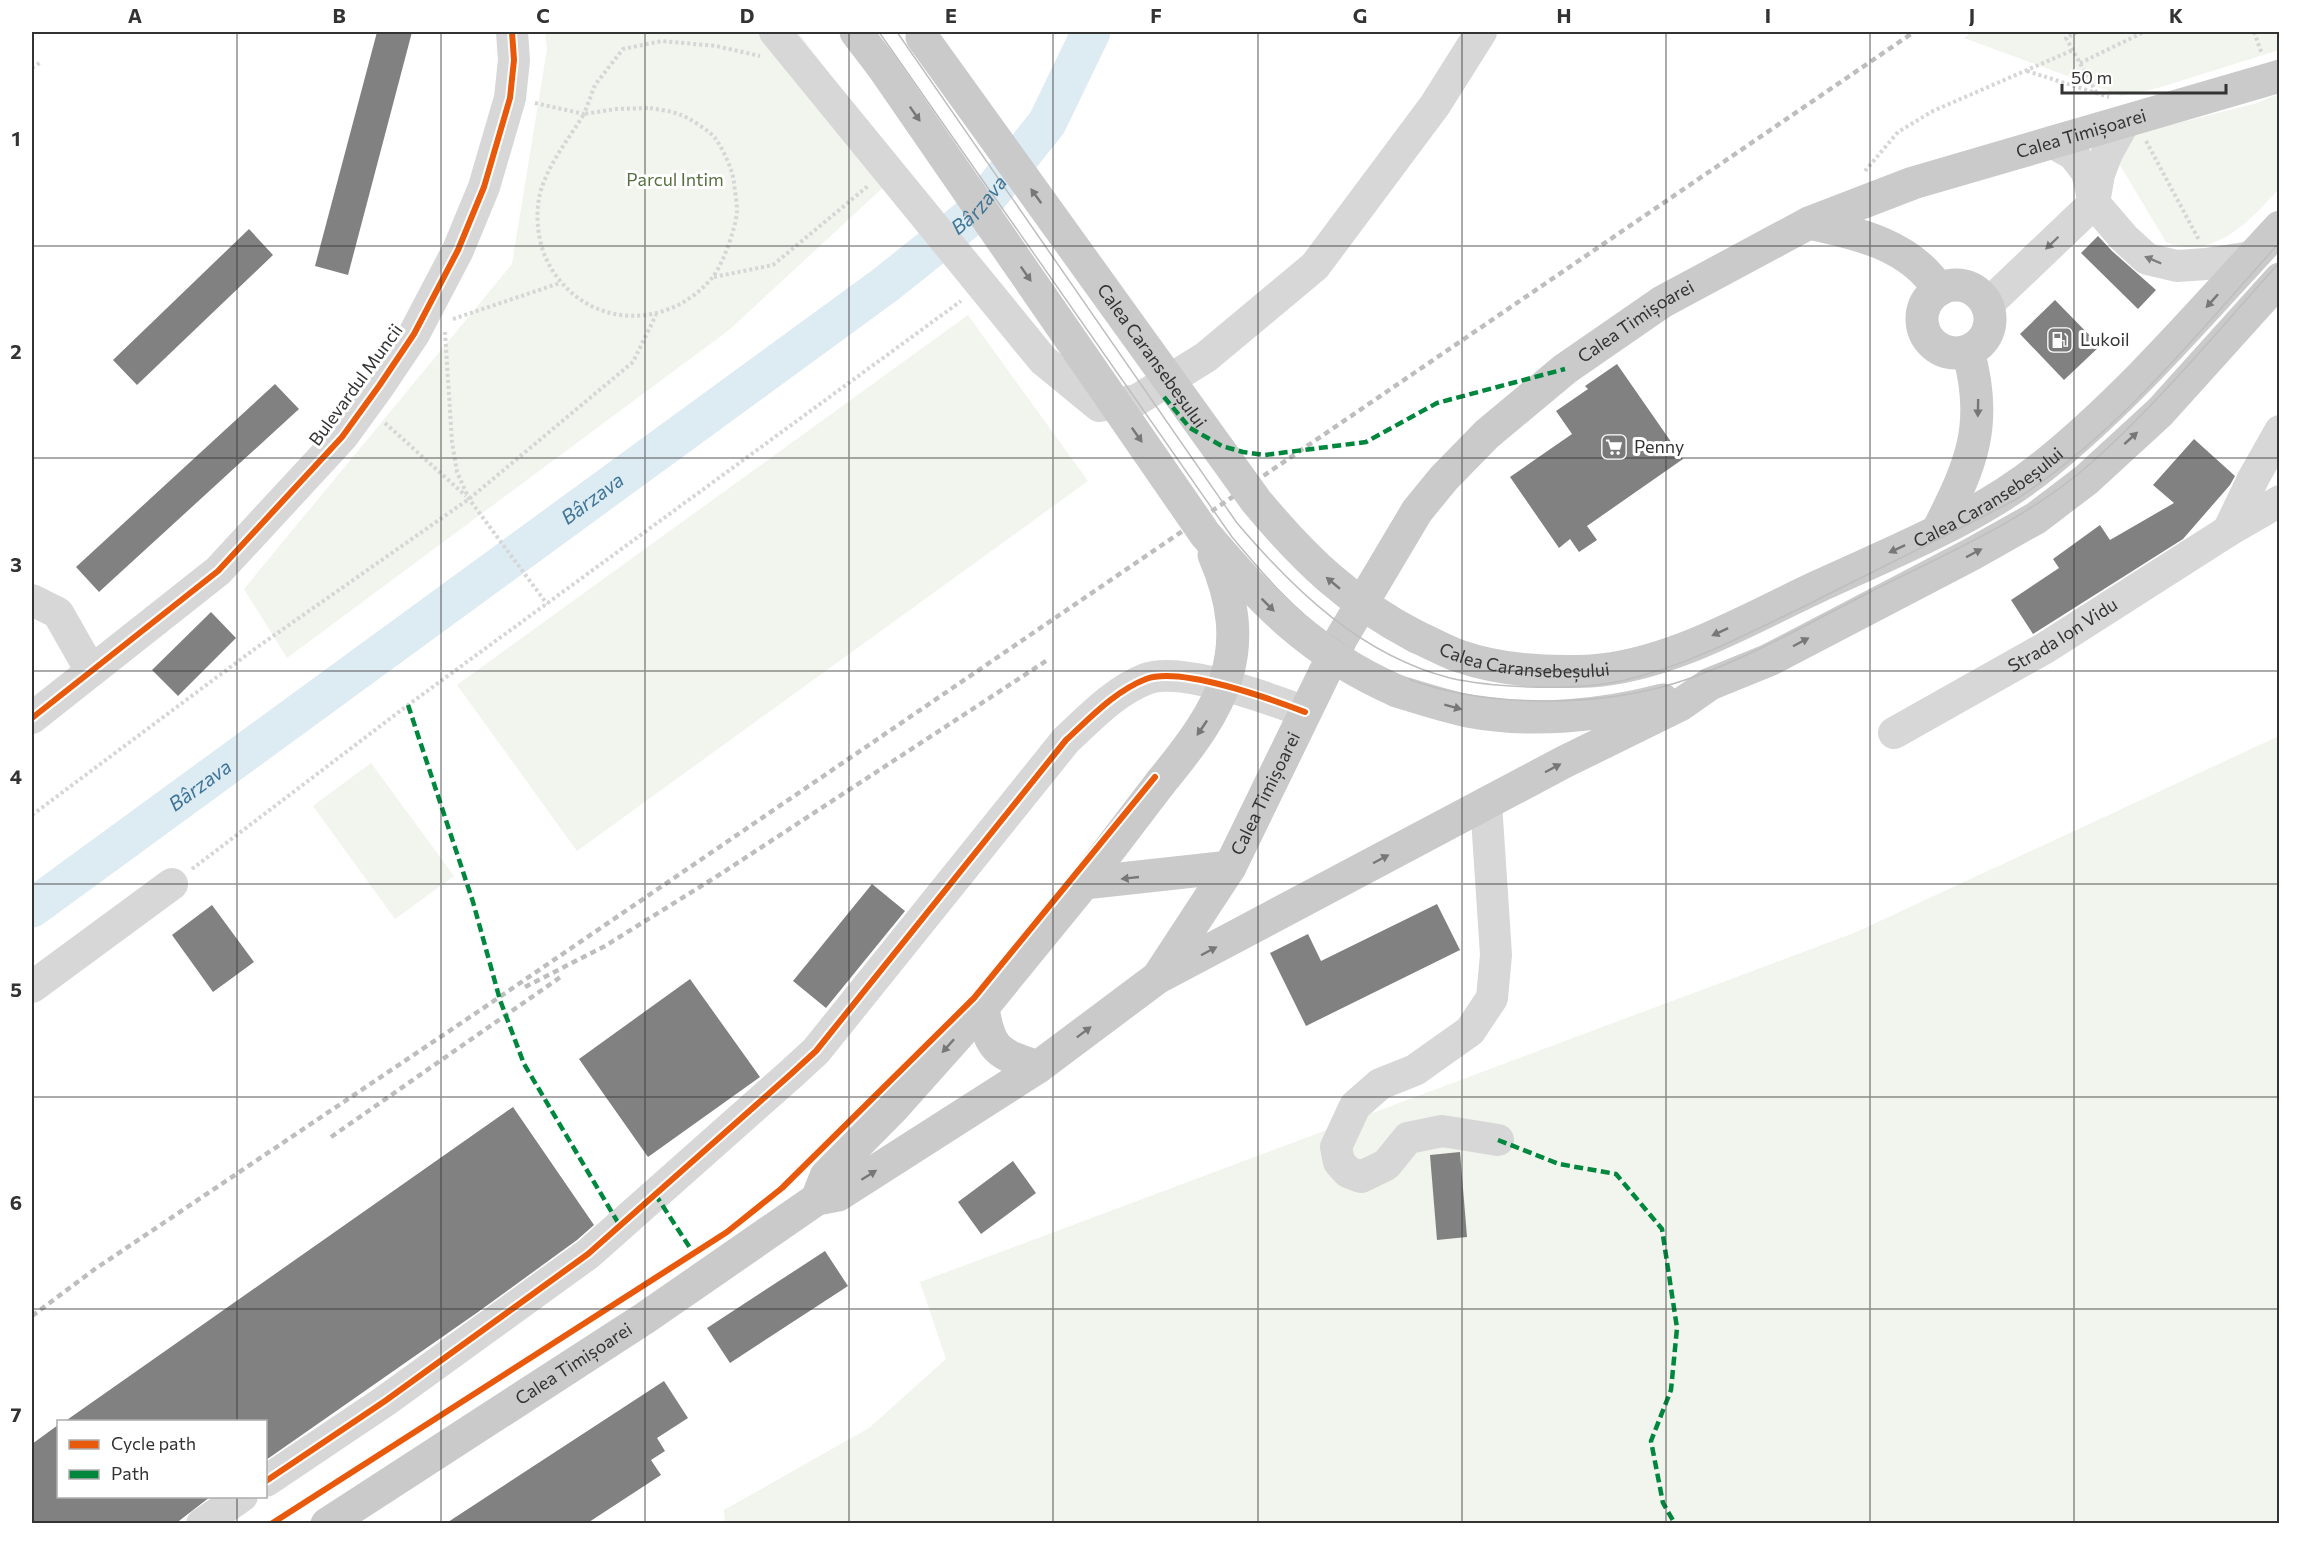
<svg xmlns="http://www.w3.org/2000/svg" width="2311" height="1555" viewBox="0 0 2311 1555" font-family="Commissioner,sans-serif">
  <rect width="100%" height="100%" fill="#fff"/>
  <g fill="#f1f5ed">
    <polygon points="545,32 798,32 902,170 729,330 287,658 244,589 512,264 547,49"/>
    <polygon points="1972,32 2279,32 2279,50 2158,88 2122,96 1964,38"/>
    <path d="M 2279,94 L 2279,189 C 2249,221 2215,261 2166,242 L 2120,165 L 2119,151 L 2135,134 L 2257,103 Z"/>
    <polygon points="968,315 1088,481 577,851 457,685"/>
    <polygon points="2279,736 2279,1523 725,1524 724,1510 869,1428 946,1359 920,1282 1854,933"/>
    <polygon points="371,763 454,876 395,919 313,806"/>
  </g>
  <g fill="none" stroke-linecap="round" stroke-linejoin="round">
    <path stroke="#ddebf3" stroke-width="39" id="s1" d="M 32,908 L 885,285 L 974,214 L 1047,123 L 1091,32"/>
  </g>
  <g fill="#818181">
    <polygon points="377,32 412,32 348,275 315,266"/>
    <polygon points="249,229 273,255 137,385 113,360"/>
    <polygon points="2098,236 2112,251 2156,290 2138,309 2081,253"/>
    <polygon points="2055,300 2100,346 2064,380 2020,334"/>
    <polygon points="1617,364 1683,459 1587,526 1597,540 1579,552 1570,539 1559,548 1510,477 1572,434 1556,411 1588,389 1585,386"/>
    <polygon points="275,384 299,409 99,592 76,567"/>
    <polygon points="2194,439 2235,476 2230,485 2183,539 2033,634 2011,600 2059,568 2053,559 2100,525 2110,540 2174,503 2153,485"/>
    <polygon points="211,612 236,638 178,696 152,670"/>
    <polygon points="872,884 905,911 826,1008 793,981"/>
    <polygon points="1437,904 1460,950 1306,1026 1270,953 1308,934 1321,961"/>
    <polygon points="212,905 254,962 213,992 172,935"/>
    <polygon points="690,979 760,1077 648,1157 579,1059"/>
    <polygon points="513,1107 594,1225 577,1240 478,1312 266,1460 266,1422 64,1422"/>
    <polygon points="1460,1152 1467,1237 1437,1240 1430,1155"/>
    <polygon points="1013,1161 1036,1193 981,1234 958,1202"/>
    <polygon points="825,1251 848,1286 730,1363 707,1328"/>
    <polygon points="664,1381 688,1418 657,1438 665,1451 651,1460 661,1475 586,1524 445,1524"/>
    <polygon points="58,1425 58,1497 210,1497 175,1524 32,1524 32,1444"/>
  </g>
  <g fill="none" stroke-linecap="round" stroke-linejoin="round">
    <g stroke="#d6d6d6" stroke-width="4" stroke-dasharray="3 3" stroke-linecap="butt">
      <polyline points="2077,32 2066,38 2096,92"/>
      <polyline points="2254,32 2262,54"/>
      <polyline points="2080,63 2144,32"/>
      <polyline points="32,68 41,62"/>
      <polyline points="2027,71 2109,97"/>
      <polyline points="535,103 584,114 595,85 623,49 662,41 716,46 760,56"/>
      <path d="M 650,108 C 660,110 672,111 681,115 C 688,117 711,132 715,138 C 723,149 733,170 734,183 C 735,192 737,202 737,211 C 736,227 723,265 712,278 C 667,331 588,329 551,268 C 539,248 535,222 539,198 C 545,168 568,140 584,114 L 616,109 Z"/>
      <polyline points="2146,141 2199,240"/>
      <polyline points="1865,171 1898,132 1933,111 2073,50"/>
      <polyline points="714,277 773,265 868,186"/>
      <polyline points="453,319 560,283"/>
      <polyline points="445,332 452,442 457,472 469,499 547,604"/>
      <polyline points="385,423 466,496"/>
      <polyline points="32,815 256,648 469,499 633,362 656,315"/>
      <polyline points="192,869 408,705 961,301"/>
    </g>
    <g stroke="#d7d7d7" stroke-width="32">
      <polyline points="775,32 1043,360 1099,406 1137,400 1206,357 1315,266 1435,105 1481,32"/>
      <polyline points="2052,142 2073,154 2087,172 2094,203 2124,238 2147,259 2177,266 2206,264 2251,257"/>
      <polyline points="1987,305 2094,203 2099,174 2107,153 2125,121"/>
      <polyline points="2228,531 2254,477 2280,431"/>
      <polyline points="32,600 58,613 91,671"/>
      <polyline points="32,718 218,571 342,437 379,386 414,334 458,250 484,187 510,98 514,60 512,32"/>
      <path id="s2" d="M 1894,733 L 2045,648 L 2228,531 L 2280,501"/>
      <polyline points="1486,803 1496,955 1492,998 1470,1031 1415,1070 1380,1084 1355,1106 1336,1147 1339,1162 1348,1172 1361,1177 1386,1165 1408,1138 1442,1131 1498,1140"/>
      <polyline points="32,987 172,884"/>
      <path d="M 266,1481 L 385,1401 L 588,1254 L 791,1074 L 816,1051 L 1066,740 C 1090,718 1115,691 1146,679 C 1180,666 1271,699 1305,712"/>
      <polyline points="202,1524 242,1496"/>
    </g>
    <g stroke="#cacaca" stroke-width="33">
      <polyline points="856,32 882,66"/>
      <path d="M 1809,223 C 1857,233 1911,245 1939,290"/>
      <circle cx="1956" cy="319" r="34"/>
      <path d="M 1938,530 C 1971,465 1989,425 1968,351"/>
      <path id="s3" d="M 1417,637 C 1431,643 1445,651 1459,656 C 1499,670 1548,673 1591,671 C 1669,666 1748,619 1819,586 C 1897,550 1980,518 2047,463 C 2133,393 2204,308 2280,227"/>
      <path d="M 1397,691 C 1420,698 1444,706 1468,711 C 1531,723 1601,716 1663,700"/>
      <polyline points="1084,883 1161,782"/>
      <path id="s4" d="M 1158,977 L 1230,867 L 1342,637 L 1417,511 L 1444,478 L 1487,434 L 1565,369 L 1662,302 L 1809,223 L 1913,183 L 2280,76"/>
      <path d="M 983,1007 C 989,1050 998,1054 1038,1067"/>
      <polyline points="817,1199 826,1176 893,1108 983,1007 1084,883 1230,867"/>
      <path id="s5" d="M 327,1524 L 645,1318 L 817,1199 L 838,1195 L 1038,1067 L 1157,978 L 1564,762 L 1680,705 L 1710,684 L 1769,660 L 1972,554 L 2036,518 L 2086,480 L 2160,412 L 2280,279"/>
    </g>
    <g stroke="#bebebe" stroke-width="1.5">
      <path d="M 879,32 L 1232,537 C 1261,571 1291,608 1329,634 C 1352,650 1378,668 1405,678 C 1488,709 1605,708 1688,679 C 1751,657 1811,622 1870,592 C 1945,554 2027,520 2091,463 C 2160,402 2218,330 2280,262"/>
      <path d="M 897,32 L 1237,523 C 1295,591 1361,655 1450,678 C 1476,684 1504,686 1530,687 C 1561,688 1595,687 1625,680 C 1690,665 1753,631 1813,602 C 1880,568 1948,535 2015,500 C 2119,433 2197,334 2280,242"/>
    </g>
    <g stroke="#bebebe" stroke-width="4.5" stroke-dasharray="6 4.5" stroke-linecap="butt">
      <polyline points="525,987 605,946 719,875 1049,659"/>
      <polyline points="331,1137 562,976"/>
      <polyline points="32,1316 95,1269 479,1011 1914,32"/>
    </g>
    <g stroke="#cacaca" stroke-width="33">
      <path id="s6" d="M 922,37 L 1256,501 C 1306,561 1348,601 1417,637"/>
      <path d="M 882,66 L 1205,534 C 1267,606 1309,652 1397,691"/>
      <path d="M 1161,782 C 1223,707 1256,652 1214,555"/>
    </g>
    <g stroke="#00873e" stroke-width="4.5" stroke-dasharray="9 4.5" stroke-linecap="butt">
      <polyline points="1164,397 1190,428 1222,446 1243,452 1265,455 1366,442 1437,403 1565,369"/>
      <polyline points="408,705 473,902 500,1000 524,1064 620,1226"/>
      <polyline points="1498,1140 1559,1164 1616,1174 1662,1229 1677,1328 1671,1390 1651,1441 1663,1503 1675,1524"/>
      <polyline points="655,1194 694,1254"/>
    </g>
    <g stroke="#fff" stroke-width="10">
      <g id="cycleway">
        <polyline points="32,718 218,571 342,437 379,386 414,334 458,250 484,187 510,98 514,60 512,32"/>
        <path d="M 266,1481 L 385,1401 L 588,1254 L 791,1074 L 816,1051 L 1066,740 C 1090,718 1115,691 1146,679 C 1180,666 1271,699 1305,712"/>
        <polyline points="271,1524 727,1232 782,1188 974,998 1155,777"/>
      </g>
    </g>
    <use href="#cycleway" stroke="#e8590c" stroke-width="6"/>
  </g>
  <defs><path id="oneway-solid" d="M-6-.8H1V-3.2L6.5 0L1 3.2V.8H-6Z" transform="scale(1.5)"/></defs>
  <g fill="#777">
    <use href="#oneway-solid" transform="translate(915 114) rotate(55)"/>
    <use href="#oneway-solid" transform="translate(1036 196) rotate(-126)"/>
    <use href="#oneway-solid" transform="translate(1026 274) rotate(55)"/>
    <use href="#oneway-solid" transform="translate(2212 301) rotate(132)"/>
    <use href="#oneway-solid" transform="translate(1978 408) rotate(91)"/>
    <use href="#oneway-solid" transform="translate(1137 435) rotate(55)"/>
    <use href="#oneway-solid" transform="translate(2131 438) rotate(-42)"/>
    <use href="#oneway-solid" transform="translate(1897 549) rotate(155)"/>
    <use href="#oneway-solid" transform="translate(1974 553) rotate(-28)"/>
    <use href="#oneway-solid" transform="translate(1333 583) rotate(-140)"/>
    <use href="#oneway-solid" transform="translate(1268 605) rotate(45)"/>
    <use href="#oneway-solid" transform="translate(1720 632) rotate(155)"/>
    <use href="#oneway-solid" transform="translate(1801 642) rotate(-28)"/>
    <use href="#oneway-solid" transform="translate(1453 707) rotate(15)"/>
    <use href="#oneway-solid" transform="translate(1202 728) rotate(124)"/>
    <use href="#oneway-solid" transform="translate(1553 768) rotate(-28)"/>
    <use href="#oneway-solid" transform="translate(1381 859) rotate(-28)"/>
    <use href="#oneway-solid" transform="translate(1130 878) rotate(174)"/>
    <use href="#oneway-solid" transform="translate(1209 951) rotate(-28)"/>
    <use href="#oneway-solid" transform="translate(1084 1032) rotate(-37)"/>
    <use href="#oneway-solid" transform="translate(948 1046) rotate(132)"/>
    <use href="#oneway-solid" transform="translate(869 1175) rotate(-32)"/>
  </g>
  <g fill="#7d7d7d">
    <use href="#oneway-solid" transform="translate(2052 243) rotate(136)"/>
    <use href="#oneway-solid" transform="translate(2153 260) rotate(-157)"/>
  </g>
  <path fill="none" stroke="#333" stroke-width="1.5" stroke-opacity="0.55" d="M 237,32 L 237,1422M 441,32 L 441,1524M 645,32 L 645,1524M 849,32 L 849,1524M 1053,32 L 1053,1524M 1258,32 L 1258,1524M 1462,32 L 1462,1524M 1666,32 L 1666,1524M 1870,32 L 1870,1524M 2074,32 L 2074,1524M 32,246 L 2280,246M 32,458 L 2280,458M 32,671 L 2280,671M 32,884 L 2280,884M 32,1097 L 2280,1097M 32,1309 L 2280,1309M 237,1496 L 237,1524"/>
  <defs>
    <g id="fuel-square" transform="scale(1.35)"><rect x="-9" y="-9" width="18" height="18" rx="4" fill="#7a7a7a" stroke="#fff"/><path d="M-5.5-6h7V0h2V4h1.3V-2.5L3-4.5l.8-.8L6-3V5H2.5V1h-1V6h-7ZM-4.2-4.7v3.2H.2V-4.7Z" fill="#fff"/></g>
    <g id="supermarket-square" transform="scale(1.35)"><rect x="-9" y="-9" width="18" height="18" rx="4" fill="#7a7a7a" stroke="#fff"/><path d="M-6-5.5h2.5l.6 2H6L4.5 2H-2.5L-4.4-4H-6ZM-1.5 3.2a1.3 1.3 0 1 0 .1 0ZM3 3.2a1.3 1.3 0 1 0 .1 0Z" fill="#fff"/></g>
  </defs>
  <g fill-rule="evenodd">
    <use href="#fuel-square" x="2060" y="340"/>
    <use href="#supermarket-square" x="1614" y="447"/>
  </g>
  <g text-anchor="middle" stroke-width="6" stroke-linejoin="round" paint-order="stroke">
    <g font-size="18" fill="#333" stroke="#fff">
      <text dy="6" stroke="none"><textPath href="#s4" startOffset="1311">Calea Timișoarei</textPath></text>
      <text dy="6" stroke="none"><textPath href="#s4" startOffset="825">Calea Timișoarei</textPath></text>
      <text dy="6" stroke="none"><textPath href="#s6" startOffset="393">Calea Caransebeșului</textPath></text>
      <text transform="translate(356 385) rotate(-54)" y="6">Bulevardul Muncii</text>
      <text dy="6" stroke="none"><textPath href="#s3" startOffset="616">Calea Caransebeșului</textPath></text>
      <text dy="6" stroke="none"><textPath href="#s2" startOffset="195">Strada Ion Vidu</textPath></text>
      <text dy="6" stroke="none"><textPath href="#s3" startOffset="112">Calea Caransebeșului</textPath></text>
      <text dy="6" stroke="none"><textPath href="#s4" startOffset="213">Calea Timișoarei</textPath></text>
      <text dy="6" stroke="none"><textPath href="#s5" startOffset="294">Calea Timișoarei</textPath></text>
    </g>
    <g font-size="18" fill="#56703f" stroke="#fff">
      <text x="675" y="186">Parcul Intim</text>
    </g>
    <g font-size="18" fill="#333" stroke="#fff" text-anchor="start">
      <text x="2080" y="346">Lukoil</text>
      <text x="1634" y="453">Penny</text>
    </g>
    <g font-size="20" font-style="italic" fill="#3f7597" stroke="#fff">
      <text dy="7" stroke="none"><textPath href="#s1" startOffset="1180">Bârzava</textPath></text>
      <text dy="7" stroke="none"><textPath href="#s1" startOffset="694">Bârzava</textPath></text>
      <text dy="7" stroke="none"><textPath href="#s1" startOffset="208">Bârzava</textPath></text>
    </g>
  </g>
  <rect width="2311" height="1555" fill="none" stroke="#ffffff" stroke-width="66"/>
  <rect x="57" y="1420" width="210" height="78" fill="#ffffff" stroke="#adadad" stroke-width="1.5"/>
  <rect x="69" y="1440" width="30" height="9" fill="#e8590c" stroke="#adadad" stroke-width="1.5"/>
  <text x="111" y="1450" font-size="18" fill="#333333">Cycle path</text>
  <rect x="69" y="1470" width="30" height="9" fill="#00873e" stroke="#adadad" stroke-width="1.5"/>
  <text x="111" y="1480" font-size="18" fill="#333333">Path</text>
  <path d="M2062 84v9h164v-9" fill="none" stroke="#333333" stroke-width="3"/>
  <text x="2071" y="84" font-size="18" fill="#333333" stroke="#ffffff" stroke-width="4.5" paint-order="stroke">50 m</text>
  <rect x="33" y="33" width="2245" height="1489" fill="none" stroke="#333" stroke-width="2"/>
  <g font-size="20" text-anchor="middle" font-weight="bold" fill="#333">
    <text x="135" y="23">A</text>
    <text x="339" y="23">B</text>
    <text x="543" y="23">C</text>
    <text x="747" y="23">D</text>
    <text x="951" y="23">E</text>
    <text x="1156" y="23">F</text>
    <text x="1360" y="23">G</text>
    <text x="1564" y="23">H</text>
    <text x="1768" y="23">I</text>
    <text x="1972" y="23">J</text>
    <text x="2176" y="23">K</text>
    <text x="16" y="146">1</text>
    <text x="16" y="359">2</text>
    <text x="16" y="572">3</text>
    <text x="16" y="784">4</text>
    <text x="16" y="997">5</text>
    <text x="16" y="1210">6</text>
    <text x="16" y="1422">7</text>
  </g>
</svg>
